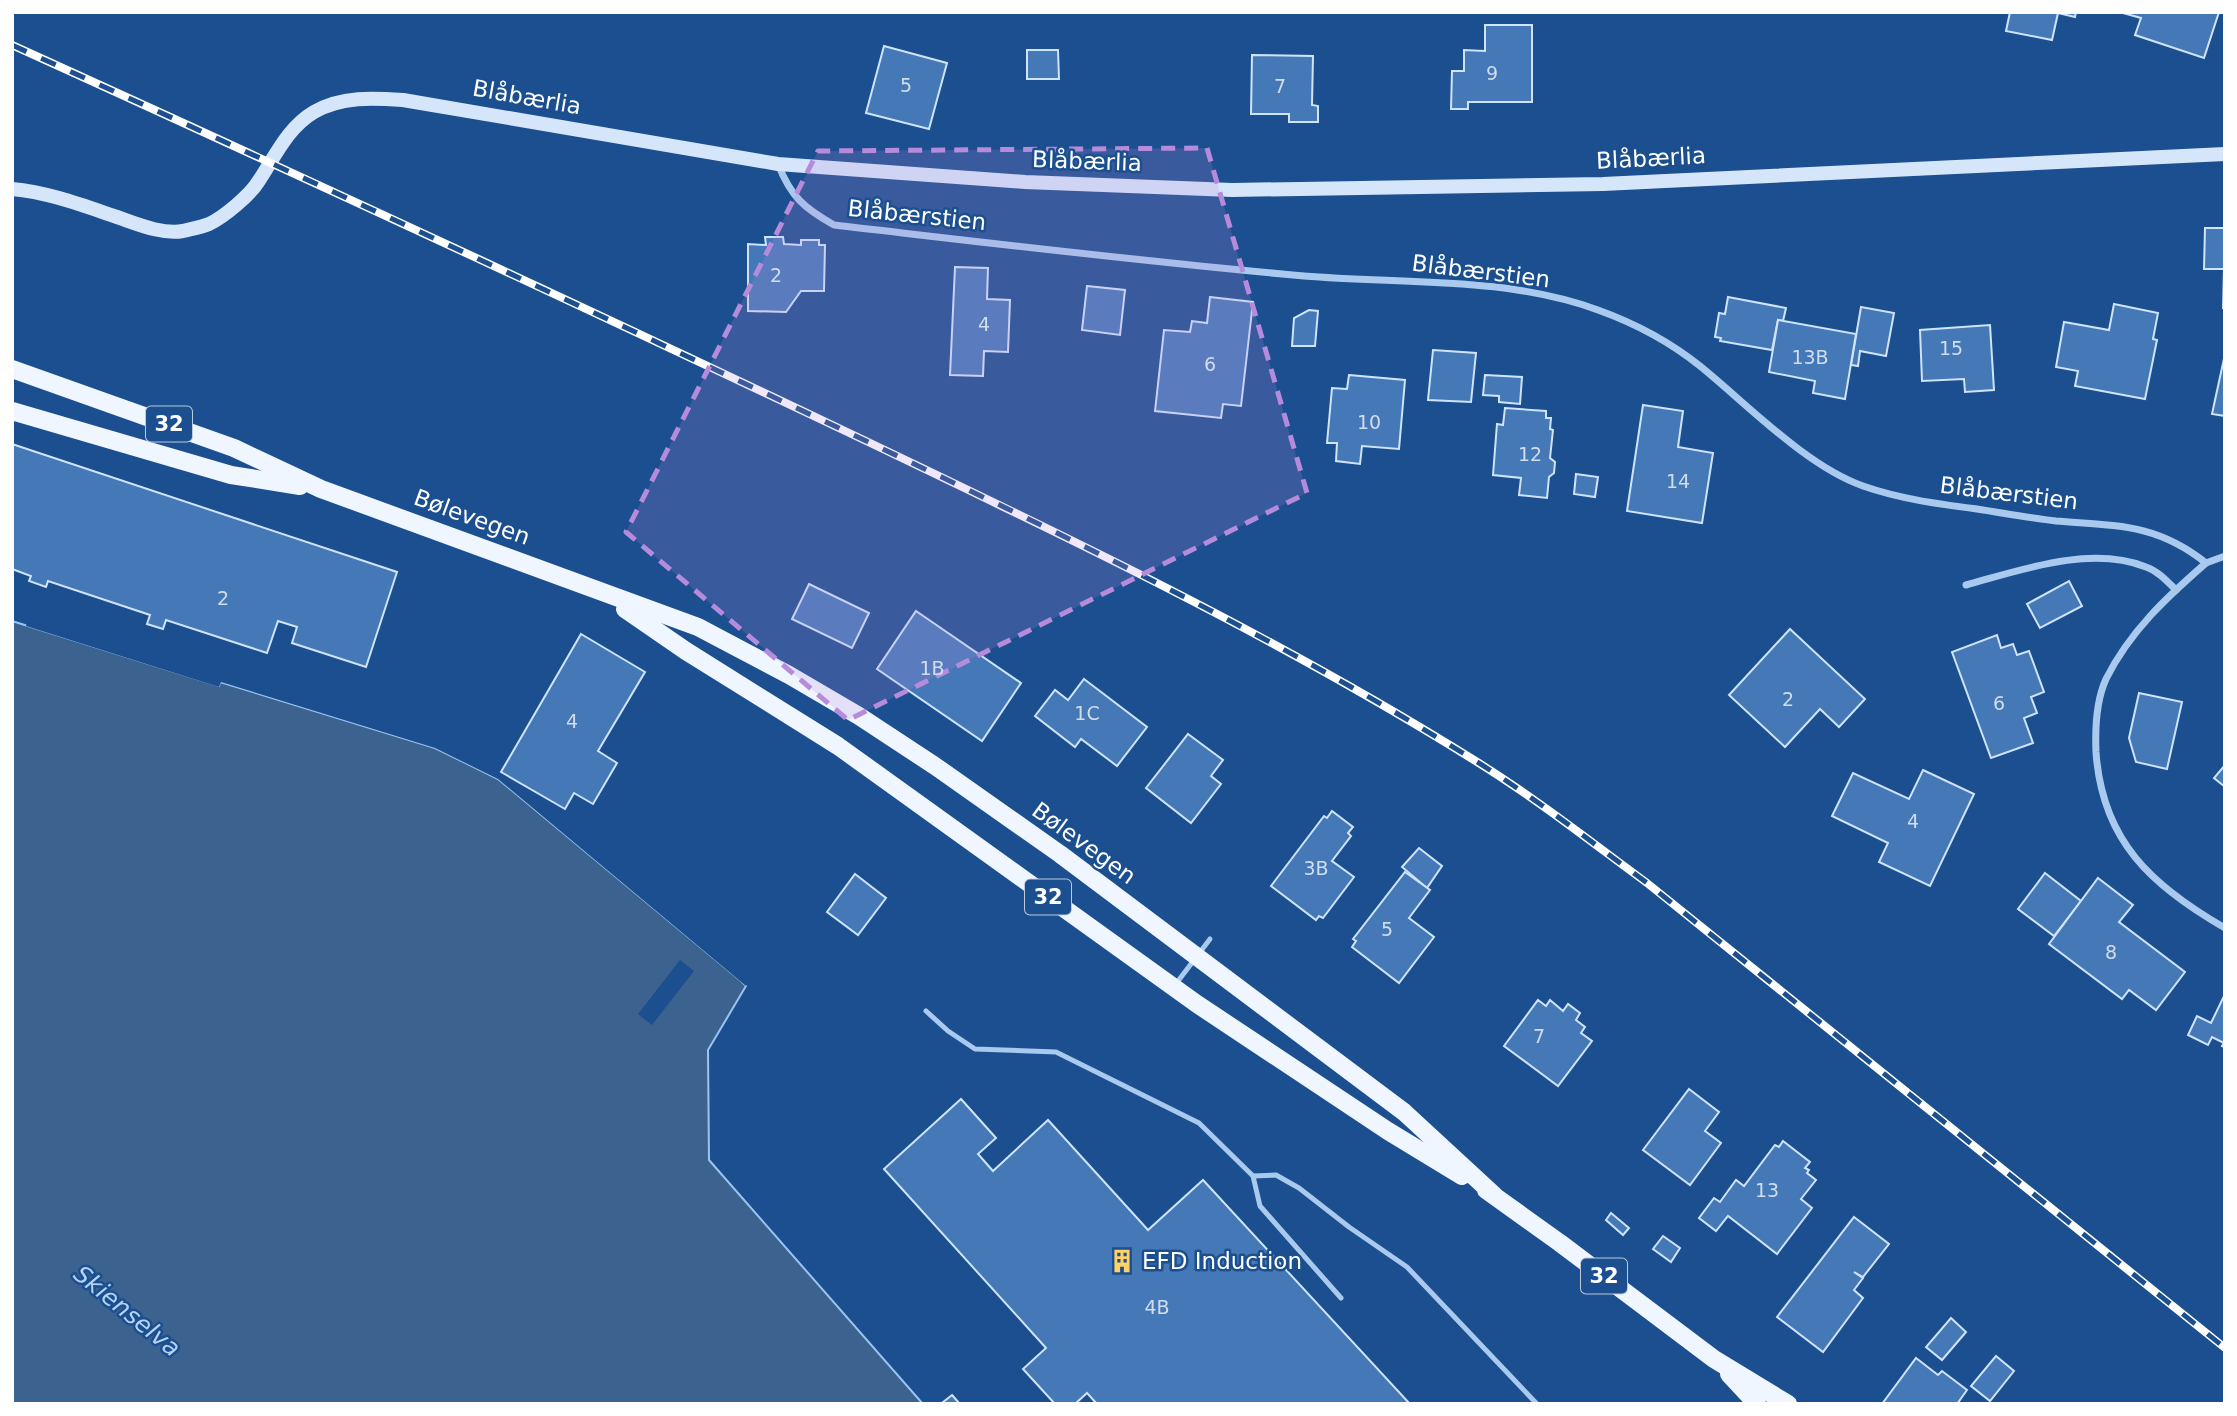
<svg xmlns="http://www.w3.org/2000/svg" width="2237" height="1416" viewBox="0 0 2237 1416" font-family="'DejaVu Sans',sans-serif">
  <rect width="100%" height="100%" fill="#1b4f8f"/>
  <polygon fill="#3c6290" stroke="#9cc4f0" stroke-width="2" points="12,621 219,686 220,682 435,748 498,779 741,981 746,986 708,1050 709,1160 923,1404 12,1404"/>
  <g fill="#1b4f8f">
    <polygon points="27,622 217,682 221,678 436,744 499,776 748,983 746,986 498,779 435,748 221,682 219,687 26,626"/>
    <polygon points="680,960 694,971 652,1025 638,1014"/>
  </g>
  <g fill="#4478b7" stroke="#cfe3fa" stroke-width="2">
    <polygon points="2010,12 2076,12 2075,17 2058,13 2052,40 2006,31"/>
    <polygon points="2219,12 2204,58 2135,35 2141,18 2123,13"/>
    <polygon points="1485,25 1532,25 1532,102 1468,102 1468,109 1451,109 1452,71 1464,71 1464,50 1485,51"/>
    <polygon points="884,46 947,63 929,129 866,113"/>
    <polygon points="1027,50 1058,50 1059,79 1027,79"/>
    <polygon points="1252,55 1313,56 1312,105 1318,106 1318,122 1289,122 1289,114 1251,114"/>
    <polygon points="2205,228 2225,228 2225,308 2223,308 2224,269 2204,269"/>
    <polygon points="765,237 783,237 784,244 801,245 801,240 819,240 819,245 825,245 824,291 801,291 786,312 748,311 748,244 766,245"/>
    <polygon points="955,267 988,268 987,299 1010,300 1008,352 984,351 983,376 950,375"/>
    <polygon points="1087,286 1125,290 1120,335 1082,330"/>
    <polygon points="1210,297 1253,302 1241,406 1223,404 1221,418 1155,411 1164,330 1190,332 1192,321 1207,323"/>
    <polygon points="1728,297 1786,308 1783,321 1778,320 1772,350 1720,341 1721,338 1715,337 1719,313 1725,314"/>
    <polygon points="2114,304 2158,313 2153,339 2157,340 2145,399 2075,386 2078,371 2056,367 2064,322 2109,330"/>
    <polygon points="1861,307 1894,313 1886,356 1860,351 1858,366 1851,365"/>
    <polygon points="1309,310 1318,311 1315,346 1292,346 1294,318"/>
    <polygon points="1778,320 1856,334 1845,399 1813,393 1815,381 1769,372"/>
    <polygon points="1990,325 1994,390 1965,392 1964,379 1922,381 1920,330"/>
    <polygon points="1433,350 1476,353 1471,402 1428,400"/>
    <polygon points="2225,354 2225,416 2212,414"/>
    <polygon points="1349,375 1405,380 1399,449 1362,446 1360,464 1336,461 1337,443 1327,443 1332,388 1347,389"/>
    <polygon points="1485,375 1522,377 1520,404 1499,402 1499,396 1483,395"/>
    <polygon points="1643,405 1683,411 1678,447 1713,453 1702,523 1627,511"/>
    <polygon points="1505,408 1546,411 1546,418 1551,418 1550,429 1553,430 1550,458 1555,462 1554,473 1549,477 1547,498 1519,495 1521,478 1493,475 1497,424 1503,425"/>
    <polygon points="12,444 397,572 366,667 292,643 297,627 278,621 267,653 166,620 163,629 147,624 150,615 48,581 46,587 29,581 31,576 12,569"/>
    <polygon points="1576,474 1598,477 1595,497 1574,494"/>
    <polygon points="2069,581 2082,606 2040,628 2027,604"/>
    <polygon points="809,584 869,613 852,648 792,619"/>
    <polygon points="916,611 1021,683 982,741 877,669"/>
    <polygon points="1790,629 1865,699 1839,727 1820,709 1785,747 1729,695"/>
    <polygon points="581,634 645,672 598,751 617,763 593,804 574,793 565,809 501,772"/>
    <polygon points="1997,635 2001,648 2013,644 2017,655 2029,651 2044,692 2031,697 2037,713 2024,718 2033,743 1991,758 1952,652"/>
    <polygon points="1084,679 1147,727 1117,766 1081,739 1075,747 1035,716 1055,690 1068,700"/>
    <polygon points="2139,693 2182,702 2167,769 2136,762 2129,738"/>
    <polygon points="1188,734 1223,760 1211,776 1221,784 1191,823 1146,788"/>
    <polygon points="2225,765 2225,787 2214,778"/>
    <polygon points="1923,770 1974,794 1930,886 1879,862 1888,843 1832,816 1853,773 1909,799"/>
    <polygon points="1332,811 1353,827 1348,833 1351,836 1332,861 1354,877 1323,918 1319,916 1316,920 1271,886 1324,816 1327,818"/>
    <polygon points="1419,848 1442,866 1427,888 1402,867"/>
    <polygon points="1405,872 1430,890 1409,918 1434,937 1399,983 1352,947 1356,941 1353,939"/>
    <polygon points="2045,873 2081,901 2054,936 2018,909"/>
    <polygon points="855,874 886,898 858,935 827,912"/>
    <polygon points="2098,878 2133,905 2119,922 2185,972 2156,1010 2129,990 2122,999 2049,944"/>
    <polygon points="2225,994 2225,1048 2222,1046 2224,1043 2212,1037 2208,1045 2188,1035 2197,1016 2211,1023"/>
    <polygon points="1538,1000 1546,1006 1550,1000 1563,1011 1568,1004 1580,1013 1576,1020 1585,1027 1581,1033 1592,1041 1558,1086 1504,1046"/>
    <polygon points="1689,1089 1719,1112 1705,1131 1721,1143 1690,1185 1643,1150"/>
    <polygon points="961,1099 996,1138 978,1154 993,1171 1048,1120 1148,1230 1203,1180 1410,1404 1097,1404 1087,1393 1075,1404 1055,1404 1023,1369 1046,1348 884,1169"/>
    <polygon points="1783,1141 1810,1162 1805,1168 1809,1170 1807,1173 1816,1180 1801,1199 1812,1208 1777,1254 1728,1216 1716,1231 1699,1218 1714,1198 1720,1202 1736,1180 1744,1186 1775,1145 1779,1147"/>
    <polygon points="1611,1213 1629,1228 1623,1235 1606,1220"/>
    <polygon points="1854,1217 1889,1244 1863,1277 1854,1272 1863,1278 1854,1290 1863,1298 1823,1352 1777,1317"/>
    <polygon points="1663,1236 1680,1248 1671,1262 1653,1249"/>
    <polygon points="1951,1318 1966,1332 1942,1360 1926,1347"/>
    <polygon points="1996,1356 2014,1371 1990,1401 1971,1386"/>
    <polygon points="1916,1358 1938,1375 1942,1371 1967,1390 1957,1404 1882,1404"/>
    <polygon points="952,1395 960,1404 942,1403"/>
  </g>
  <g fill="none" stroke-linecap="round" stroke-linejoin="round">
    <g stroke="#a9c9ee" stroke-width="5">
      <polyline points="1175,985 1210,939"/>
      <polyline points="926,1011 948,1031 975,1049 1056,1052 1199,1123 1253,1176 1260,1206 1341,1298"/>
      <polyline points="1253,1176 1276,1175 1299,1188 1349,1227 1407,1267 1537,1404"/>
    </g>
    <g stroke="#a9c9ee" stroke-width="7">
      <path d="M 778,164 C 791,197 804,208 834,225 C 990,243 1147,262 1304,276 C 1402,284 1505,276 1598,310 C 1634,323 1670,342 1700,366 C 1747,404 1806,466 1863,486 C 1900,499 1939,504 1977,509 C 2003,513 2030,518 2056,521 C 2116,526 2156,523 2206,563 L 2225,556"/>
      <path d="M 2206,563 C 2167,597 2130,631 2106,679 C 2096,701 2095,728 2096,752 C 2102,841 2152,886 2225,928"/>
      <path d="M 1966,585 C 2021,570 2090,545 2146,567 C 2158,571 2167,581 2176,590"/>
    </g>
    <path stroke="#d6e6fa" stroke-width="14" d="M 12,189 C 46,192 79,204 111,215 C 133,222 160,235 183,231 C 191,229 202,227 209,224 C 224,217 250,195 258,182 C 275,157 287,128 314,112 C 342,96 373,98 403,100 L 778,164 L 1025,182 L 1232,190 L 1603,184 L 2225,154"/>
    <g stroke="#f0f6ff" stroke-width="18">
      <polyline points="12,369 234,448 321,489 698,627 789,675 859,716 935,766 1060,854 1404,1112 1494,1195"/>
      <polyline points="12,411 231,475 300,486"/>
      <polyline points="625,609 686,651 838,746 1197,1004 1388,1131 1462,1176"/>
      <polyline points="1486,1190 1560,1243 1714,1359 1788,1404"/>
      <polyline points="1729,1374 1757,1404"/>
    </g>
    <g stroke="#fff" stroke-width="8">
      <path id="rail" d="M 12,45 C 290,171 567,299 843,430 C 1057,532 1272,634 1474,760 C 1534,797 1590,841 1647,883 L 2225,1348"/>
    </g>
    <use href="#rail" stroke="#1b4f8f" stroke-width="5" stroke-dasharray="16" stroke-linecap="butt"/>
  </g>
  <path fill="#b68bdc" fill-opacity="0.2" stroke="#b68bdc" stroke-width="5" stroke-dasharray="14 9" stroke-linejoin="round" d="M 1207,148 L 1307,493 L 848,720 L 626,532 L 818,151 Z"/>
  <defs>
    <g id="building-bare" transform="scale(1.89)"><path d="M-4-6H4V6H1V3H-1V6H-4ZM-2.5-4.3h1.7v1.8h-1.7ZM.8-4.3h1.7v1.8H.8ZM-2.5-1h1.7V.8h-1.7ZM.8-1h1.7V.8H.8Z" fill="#ffd166" stroke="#1b4f8f" stroke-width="2.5" paint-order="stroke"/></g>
  </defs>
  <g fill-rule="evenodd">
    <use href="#building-bare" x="1122" y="1261"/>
  </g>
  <g text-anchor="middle" stroke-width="5" stroke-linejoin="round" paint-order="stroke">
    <g font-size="19" fill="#d0dded">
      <text x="1492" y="80">9</text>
      <text x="906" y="92">5</text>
      <text x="1280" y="93">7</text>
      <text x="776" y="282">2</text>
      <text x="984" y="331">4</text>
      <text x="1951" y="355">15</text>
      <text x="1810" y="364">13B</text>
      <text x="1210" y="371">6</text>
      <text x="1369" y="429">10</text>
      <text x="1530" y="461">12</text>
      <text x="1678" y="488">14</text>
      <text x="223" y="605">2</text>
      <text x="932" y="675">1B</text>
      <text x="1788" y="706">2</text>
      <text x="1999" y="710">6</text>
      <text x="1087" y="720">1C</text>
      <text x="572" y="728">4</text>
      <text x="1913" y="828">4</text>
      <text x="1316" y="875">3B</text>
      <text x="1387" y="936">5</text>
      <text x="2111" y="959">8</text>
      <text x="1539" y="1043">7</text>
      <text x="1767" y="1197">13</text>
      <text x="1157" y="1314">4B</text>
    </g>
    <g fill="#1b4f8f" stroke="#bbcadd" stroke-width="2">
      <rect x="146" y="406.5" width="46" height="35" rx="5"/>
      <rect x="1025" y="879.5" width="46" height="35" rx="5"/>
      <rect x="1581" y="1258.5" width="46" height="35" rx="5"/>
    </g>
    <g font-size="21" font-weight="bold" fill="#fff">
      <text x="169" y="431">32</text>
      <text x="1048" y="904">32</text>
      <text x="1604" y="1283">32</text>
    </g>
    <g font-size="23" fill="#fff" stroke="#1b4f8f">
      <text transform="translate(527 97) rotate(10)" y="8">Blåbærlia</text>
      <text transform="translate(1651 158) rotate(-3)" y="8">Blåbærlia</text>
      <text transform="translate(1087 161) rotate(2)" y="8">Blåbærlia</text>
      <text transform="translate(917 215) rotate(6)" y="8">Blåbærstien</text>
      <text transform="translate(1481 271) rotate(7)" y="8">Blåbærstien</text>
      <text transform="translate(2009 493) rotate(7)" y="8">Blåbærstien</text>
      <text transform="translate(472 517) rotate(20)" y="8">Bølevegen</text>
      <text transform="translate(1084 843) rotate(36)" y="8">Bølevegen</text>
    </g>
    <g font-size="23" fill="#fff" stroke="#1b4f8f" text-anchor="start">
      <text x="1142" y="1269">EFD Induction</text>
    </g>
    <g font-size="24" font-style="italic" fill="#b5d3f5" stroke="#1b4f8f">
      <text transform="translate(127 1311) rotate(39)" y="8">Skienselva</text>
    </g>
  </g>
  <rect width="2237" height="1416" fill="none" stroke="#ffffff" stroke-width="28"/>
</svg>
